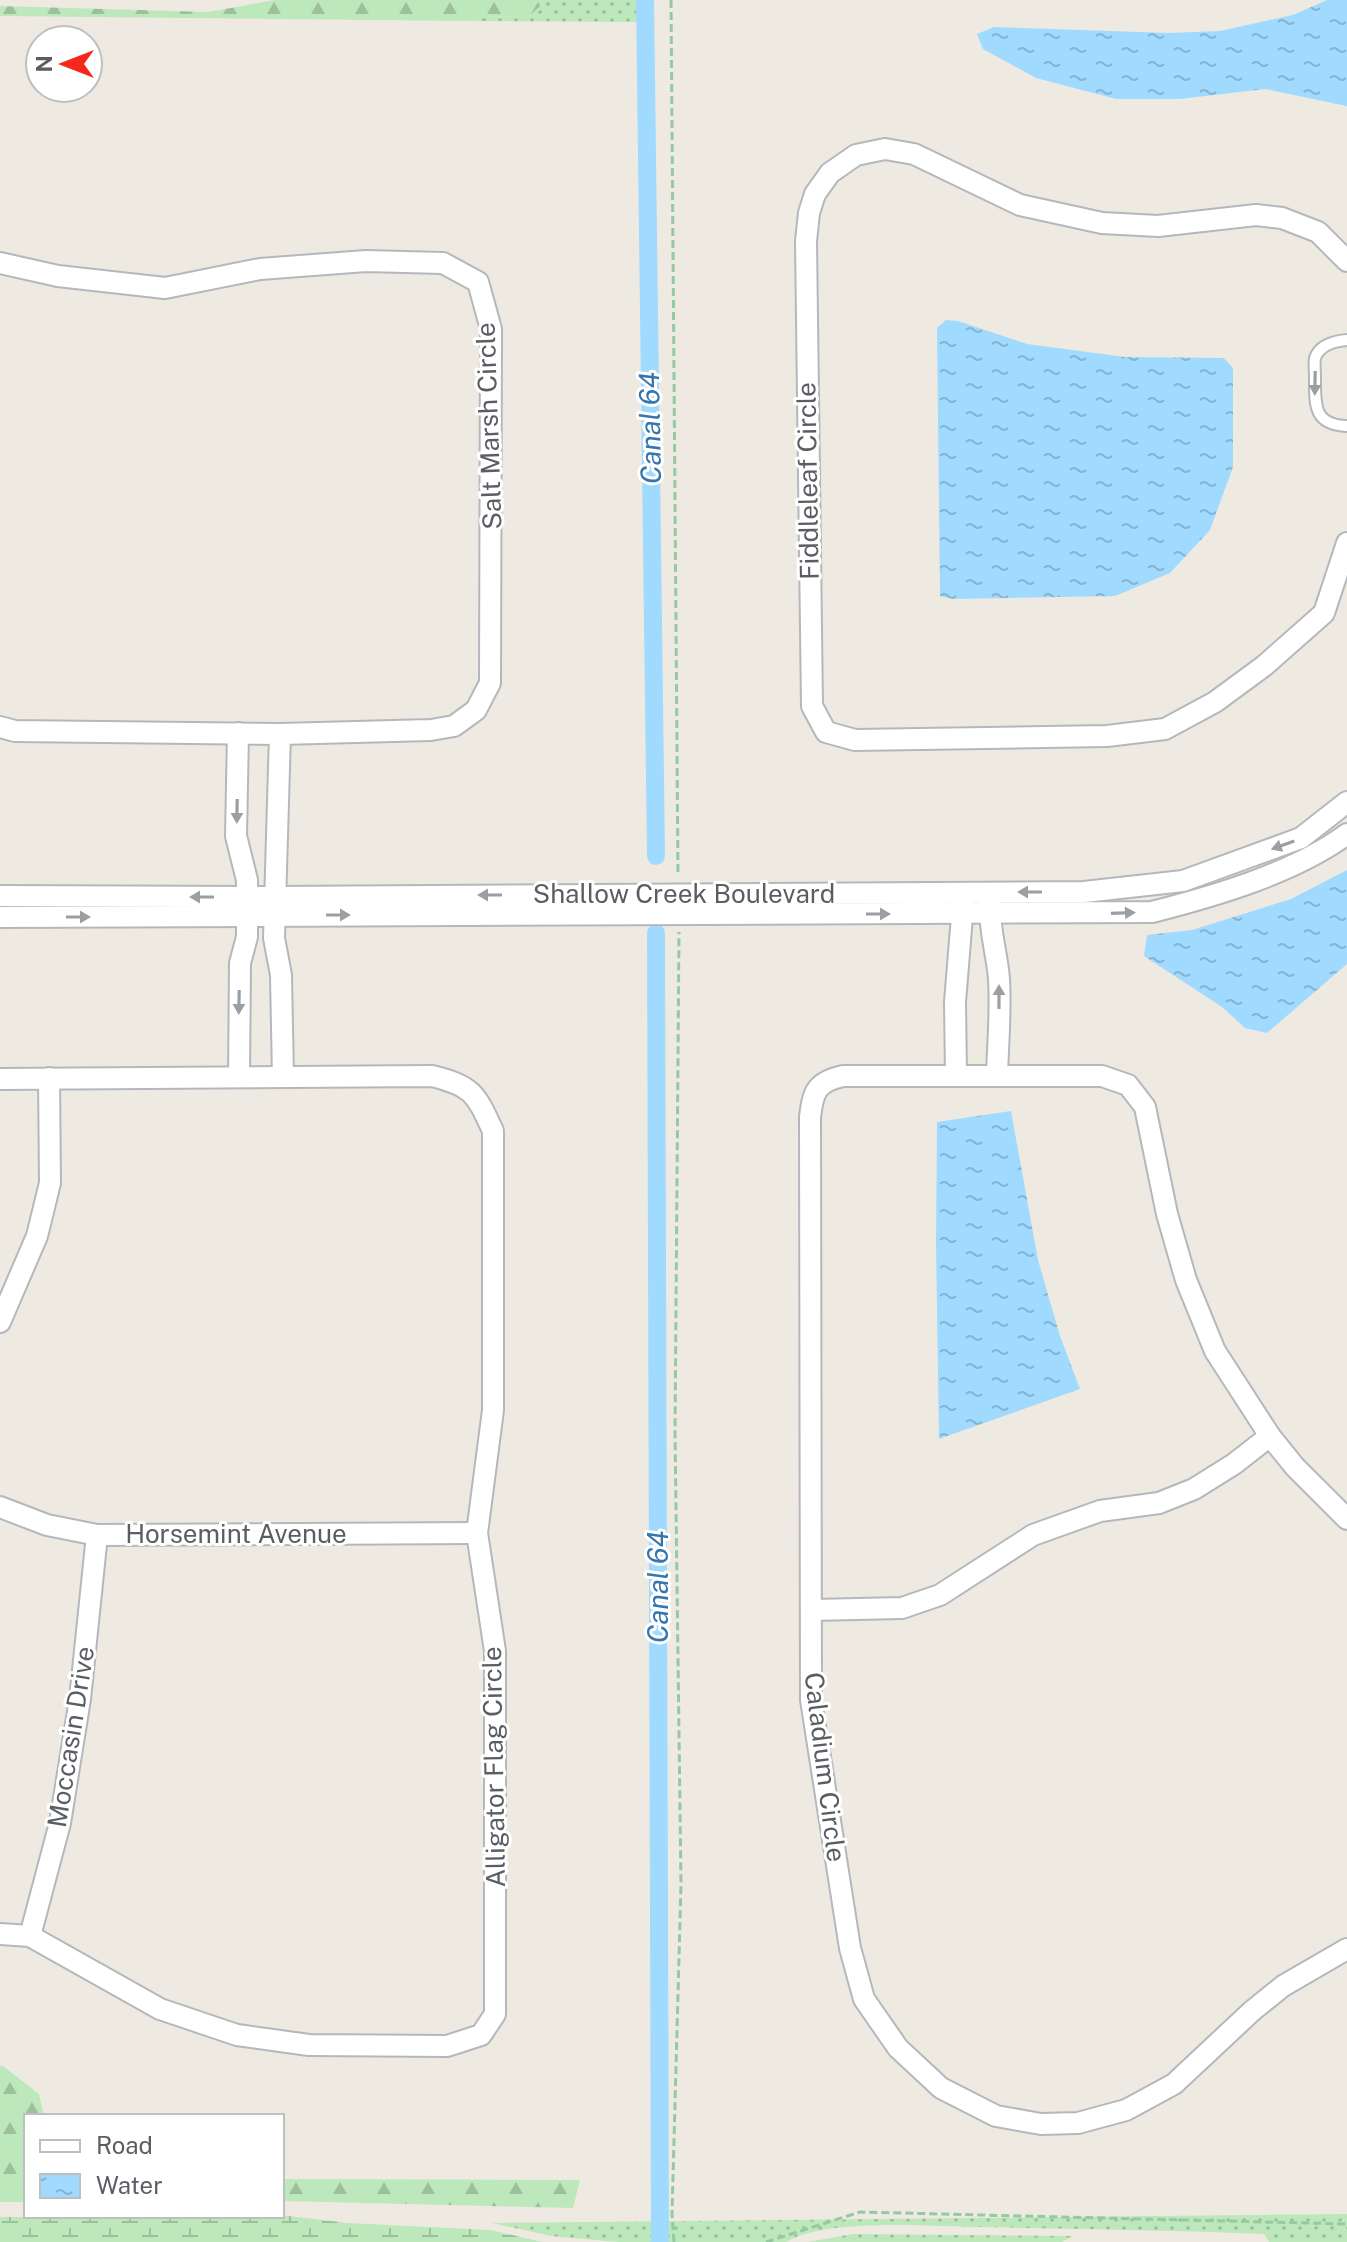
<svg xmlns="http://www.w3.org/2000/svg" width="1347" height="2242" viewBox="0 0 1347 2242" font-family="'Public Sans',sans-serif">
  <defs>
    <pattern id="grass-dots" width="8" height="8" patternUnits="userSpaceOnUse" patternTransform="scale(2)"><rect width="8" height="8" fill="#bde8bb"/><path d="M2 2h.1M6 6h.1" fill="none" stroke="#9dbf9c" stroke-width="1.8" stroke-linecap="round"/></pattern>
    <pattern id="forest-firs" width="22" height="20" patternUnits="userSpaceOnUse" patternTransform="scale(2)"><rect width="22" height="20" fill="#bde8bb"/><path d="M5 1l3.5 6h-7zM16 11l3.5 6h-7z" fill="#9dbf9c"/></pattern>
    <pattern id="wetland-marsh" width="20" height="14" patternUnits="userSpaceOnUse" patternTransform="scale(2)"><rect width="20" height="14" fill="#bde8bb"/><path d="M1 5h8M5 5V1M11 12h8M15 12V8" fill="none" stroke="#9dbf9c"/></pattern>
    <pattern id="water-ripples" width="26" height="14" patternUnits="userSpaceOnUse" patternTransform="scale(2)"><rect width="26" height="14" fill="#a0daff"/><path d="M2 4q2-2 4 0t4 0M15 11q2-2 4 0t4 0" fill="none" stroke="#85b4d2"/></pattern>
  </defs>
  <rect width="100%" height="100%" fill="#eeeae1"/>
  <g fill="url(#grass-dots)">
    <polygon points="547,0 638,0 638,22 471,21 479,16 528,17"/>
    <path d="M 1347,2214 L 1347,2242 L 1269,2242 L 1264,2234 C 1170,2230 1077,2229 984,2227 C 934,2227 827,2217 786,2242 L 618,2242 L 551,2236 L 492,2223 Z"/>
    <polygon points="853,2234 1073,2236 1062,2242 808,2242"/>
  </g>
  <g fill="url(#forest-firs)">
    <polygon points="275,0 547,0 528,17 479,16 471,21 0,16 0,6 208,12"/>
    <polygon points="0,2066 3,2066 39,2094 44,2116 26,2116 26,2202 0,2202"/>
    <polygon points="282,2179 580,2180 573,2208 282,2201"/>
  </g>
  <polygon fill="url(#wetland-marsh)" points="289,2216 348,2223 491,2230 542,2242 0,2242 0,2217"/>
  <g fill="url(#water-ripples)">
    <polygon points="1327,0 1347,0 1347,106 1265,89 1180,99 1116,99 1036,78 983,49 977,34 994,27 1168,33 1220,31 1293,15"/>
    <polygon points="946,320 958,321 1027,344 1125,357 1224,358 1233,368 1233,467 1210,530 1170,573 1115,596 953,599 940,596 937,328"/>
    <polygon points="1347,870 1347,964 1267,1033 1245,1028 1222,1007 1144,956 1147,935 1192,930 1291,899"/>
    <polygon points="1011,1111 1038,1260 1060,1336 1080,1389 939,1439 936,1243 937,1122"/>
  </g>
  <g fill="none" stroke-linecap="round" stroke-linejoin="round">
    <g stroke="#a0daff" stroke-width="18">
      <polyline points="645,0 656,856"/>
      <polyline points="656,933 660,2242"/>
    </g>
    <g stroke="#b4b8bd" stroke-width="14">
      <path id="service" d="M 1347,340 C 1335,341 1320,344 1315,358 C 1314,363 1315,372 1315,377 C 1315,404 1313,425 1347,426"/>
    </g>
    <g stroke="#b4b8bd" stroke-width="24">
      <g id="minor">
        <polyline points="1347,261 1318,232 1282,218 1256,215 1158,226 1102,223 1020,205 914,154 885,149 856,155 830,173 815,194 809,213 806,241 812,706 826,732 855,740 1107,736 1165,729 1215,702 1264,666 1324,613 1347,543"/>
        <polyline points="0,263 58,276 165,288 260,269 366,261 443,263 478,282 491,329 490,683 476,710 454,726 431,730 280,734 15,731 0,727"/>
        <polyline points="238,733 236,836 247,880 247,937 240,963 239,1077"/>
        <polyline points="280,734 274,938 281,975 283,1077"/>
        <polyline points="0,896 274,897 1084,892 1183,881 1301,838 1347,802"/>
        <path d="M 990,904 C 989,930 997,953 999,979 C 1001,1010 998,1043 997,1075"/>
        <path d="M 0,917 L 1152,912 C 1215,896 1294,873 1347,834"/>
        <polyline points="956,1075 955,1002 963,904"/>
        <path d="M 0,1079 L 432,1076 C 473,1086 476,1094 493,1131 L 493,1410 L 477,1533 L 495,1651 L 495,2014 L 481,2035 L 447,2046 L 309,2045 L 237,2035 L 160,2009 L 30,1936 L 0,1934"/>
        <polyline points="0,1322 37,1236 50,1183 49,1078"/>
        <polyline points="0,1507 47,1525 97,1535 477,1533"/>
        <path d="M 1347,1519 L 1295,1467 L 1270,1436 L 1215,1351 L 1186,1280 L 1167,1214 L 1145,1107 L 1128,1085 L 1102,1076 L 843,1076 C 816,1082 813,1092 810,1117 L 811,1700 L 850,1948 L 864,1999 L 898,2048 L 941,2088 L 996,2116 L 1041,2124 L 1078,2123 L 1126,2110 L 1174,2084 L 1252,2011 L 1283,1986 L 1347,1949"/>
        <polyline points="812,1610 902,1608 940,1595 1033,1535 1100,1511 1159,1503 1194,1489 1234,1464 1270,1436"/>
        <polyline points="30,1936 60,1823 80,1699 97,1535"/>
      </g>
    </g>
    <g stroke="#94caa1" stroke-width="3" stroke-dasharray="8 4" stroke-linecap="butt">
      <polyline points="671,0 678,876"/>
      <polyline points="674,2242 672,2214 681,1884 675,1433 679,932"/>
      <polyline points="766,2242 860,2212 1347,2224"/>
    </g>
    <use href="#service" stroke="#fff" stroke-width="10"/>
    <use href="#minor" stroke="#fff" stroke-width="20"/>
  </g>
  <defs><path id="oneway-solid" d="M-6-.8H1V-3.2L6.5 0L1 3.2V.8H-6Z" transform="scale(2)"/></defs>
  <g fill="#9c9ea1">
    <use href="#oneway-solid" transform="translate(1315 383) rotate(91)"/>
    <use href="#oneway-solid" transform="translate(237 811) rotate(91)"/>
    <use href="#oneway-solid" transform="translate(1283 845) rotate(160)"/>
    <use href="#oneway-solid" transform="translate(1030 892) rotate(180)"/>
    <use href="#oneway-solid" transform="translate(490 895) rotate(180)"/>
    <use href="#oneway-solid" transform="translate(202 897) rotate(-180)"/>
    <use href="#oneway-solid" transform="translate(1123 913) rotate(-2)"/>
    <use href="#oneway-solid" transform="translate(878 914)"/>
    <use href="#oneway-solid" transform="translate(338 915)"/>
    <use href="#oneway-solid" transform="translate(78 917)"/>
    <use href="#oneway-solid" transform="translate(999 997) rotate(-90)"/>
    <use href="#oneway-solid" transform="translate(239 1002) rotate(91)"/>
  </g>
  <g text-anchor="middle" stroke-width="6" stroke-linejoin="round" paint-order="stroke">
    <g font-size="26" fill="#5a5e63" stroke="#fff">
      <text transform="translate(489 426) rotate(-92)" y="9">Salt Marsh Circle</text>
      <text transform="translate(808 481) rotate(-91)" y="9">Fiddleleaf Circle</text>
      <text x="684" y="903">Shallow Creek Boulevard</text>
      <text x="236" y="1543">Horsemint Avenue</text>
      <text transform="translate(71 1737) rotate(-81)" y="9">Moccasin Drive</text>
      <text transform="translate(494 1767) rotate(-91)" y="9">Alligator Flag Circle</text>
      <text transform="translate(825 1767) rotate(83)" y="9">Caladium Circle</text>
    </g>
    <g font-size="28" font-style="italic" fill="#3475af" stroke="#fff">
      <text transform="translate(650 428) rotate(-91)" y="10">Canal 64</text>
      <text transform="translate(658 1587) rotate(-90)" y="10">Canal 64</text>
    </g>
  </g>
  <rect x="24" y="2114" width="260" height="104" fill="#ffffff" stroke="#bdbfc1" stroke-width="2"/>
  <rect x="40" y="2140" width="40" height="12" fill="#ffffff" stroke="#bdbfc1" stroke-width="2"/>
  <text x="96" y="2154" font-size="24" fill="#5a5e63">Road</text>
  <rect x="40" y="2174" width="40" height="24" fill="url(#water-ripples)" stroke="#bdbfc1" stroke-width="2"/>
  <text x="96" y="2194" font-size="24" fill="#5a5e63">Water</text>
  <g transform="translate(64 64) rotate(270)"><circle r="38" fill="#ffffff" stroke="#bdbfc1" stroke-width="2"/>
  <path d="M0-6L14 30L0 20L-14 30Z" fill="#f6271f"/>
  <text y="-12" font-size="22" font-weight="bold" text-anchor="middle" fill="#5a5e63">N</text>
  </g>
</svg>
